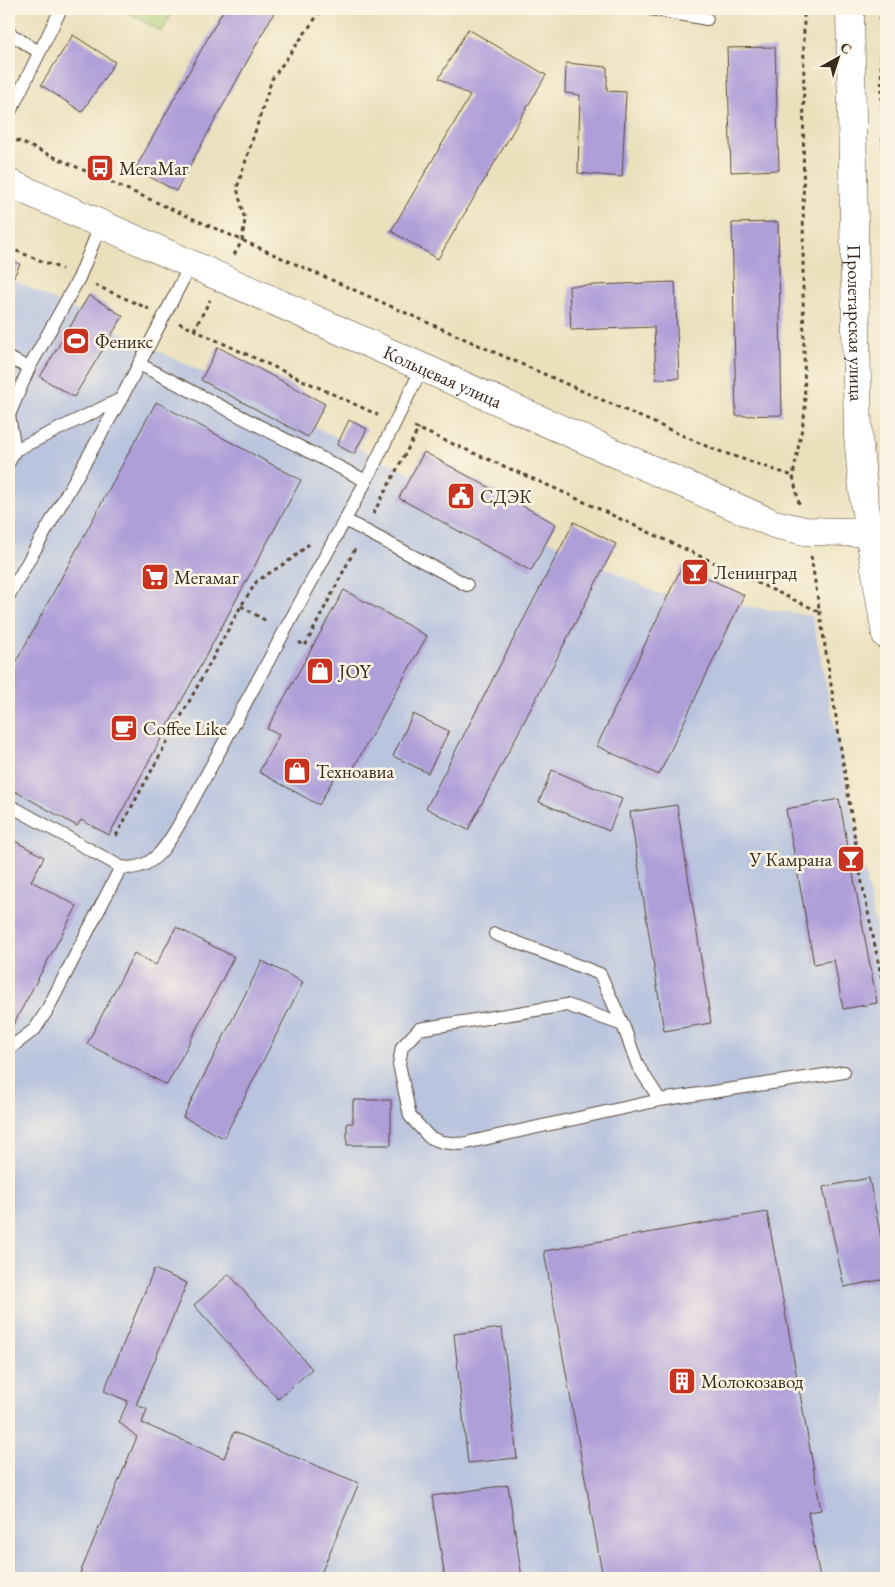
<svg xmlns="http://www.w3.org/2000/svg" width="895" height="1587" viewBox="0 0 895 1587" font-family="'EB Garamond',serif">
  <rect width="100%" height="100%" fill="#fcf5e5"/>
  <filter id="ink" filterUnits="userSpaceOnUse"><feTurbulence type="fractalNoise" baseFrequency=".02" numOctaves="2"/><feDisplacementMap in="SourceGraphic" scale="10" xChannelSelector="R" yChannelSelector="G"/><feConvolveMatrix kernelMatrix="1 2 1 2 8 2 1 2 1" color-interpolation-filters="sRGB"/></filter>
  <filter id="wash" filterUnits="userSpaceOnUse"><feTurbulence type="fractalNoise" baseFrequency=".0096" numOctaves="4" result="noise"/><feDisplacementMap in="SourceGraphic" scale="20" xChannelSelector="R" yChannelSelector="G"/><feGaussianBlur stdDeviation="1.12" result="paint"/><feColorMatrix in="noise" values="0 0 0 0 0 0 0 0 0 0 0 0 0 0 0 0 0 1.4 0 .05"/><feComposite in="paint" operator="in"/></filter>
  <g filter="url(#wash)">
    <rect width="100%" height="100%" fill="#ebe0bc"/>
    <polygon fill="#b9c4de" points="9,278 657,593 812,616 886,976 886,1578 9,1578"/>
    <polygon fill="#aacd77" stroke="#727c4a" points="121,9 174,9 162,32"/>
    <g id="blocks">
      <g fill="#af9fd9">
        <polygon points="224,9 276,9 176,191 135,169"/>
        <polygon points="468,29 546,75 438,259 391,231 470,96 439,78"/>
        <polygon points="73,35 115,62 82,112 41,85"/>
        <polygon points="775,47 779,170 731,172 727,48"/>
        <polygon points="566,63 607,67 607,91 626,92 622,177 578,173 580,95 565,93"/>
        <polygon points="778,222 782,415 736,416 732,223"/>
        <polygon points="9,259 20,264 9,287"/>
        <polygon points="675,282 679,378 656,379 654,327 571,330 569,286"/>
        <polygon points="89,295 123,316 74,397 40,377"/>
        <polygon points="218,347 325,404 308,437 201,380"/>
        <polygon points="156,402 301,480 109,835 81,820 77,826 9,788 9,675"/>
        <polygon points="349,420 367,429 354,454 337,445"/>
        <polygon points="424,452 556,524 531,571 399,498"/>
        <polygon points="574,522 616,544 468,830 426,808"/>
        <polygon points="682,566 744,595 659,775 597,746"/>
        <polygon points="344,590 427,636 350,774 339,769 319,805 259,772 279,735 267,729"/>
        <polygon points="413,714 449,731 428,773 393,756"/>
        <polygon points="552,770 622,799 609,831 539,802"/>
        <polygon points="839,799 877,1003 843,1009 834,960 814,964 786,809"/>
        <polygon points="677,805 711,1023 664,1031 630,812"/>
        <polygon points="9,838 44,857 31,881 77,906 11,1029 9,1029"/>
        <polygon points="176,927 234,957 167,1085 87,1044 134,953 156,965"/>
        <polygon points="262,961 303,982 224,1138 183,1117"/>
        <polygon points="353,1100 391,1100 391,1145 347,1145 347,1123 353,1123"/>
        <polygon points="869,1178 886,1262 886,1279 844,1287 823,1187"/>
        <polygon points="767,1212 821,1510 808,1512 820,1578 603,1578 544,1251"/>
        <polygon points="154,1269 187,1283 136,1405 147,1409 142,1423 224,1458 234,1432 359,1483 319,1578 78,1578 137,1437 119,1422 128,1401 104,1391"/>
        <polygon points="229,1274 312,1369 278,1399 194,1305"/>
        <polygon points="502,1328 517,1458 468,1463 454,1334"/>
        <polygon points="508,1485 522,1578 445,1578 432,1496"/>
      </g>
    </g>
  </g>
  <g filter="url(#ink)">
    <use href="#blocks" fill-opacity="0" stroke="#554536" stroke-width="1"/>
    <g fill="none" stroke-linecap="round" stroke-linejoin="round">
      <g stroke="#554536" stroke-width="14">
        <g id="lane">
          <polyline points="651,9 707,19"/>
          <polyline points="9,33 39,52"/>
          <polyline points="9,114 61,9"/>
          <polyline points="9,358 29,368"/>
          <polyline points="139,364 366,481"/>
          <polyline points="15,450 9,415 29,368 79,278 101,224"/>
          <polyline points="9,462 15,450 121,399"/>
          <polyline points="345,520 467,585"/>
          <polyline points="9,595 121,399 191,264"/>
          <path d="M 9,805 L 121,867 C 158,874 173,833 189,807 L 366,481 L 422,368"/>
          <polyline points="495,934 600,974 623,1025"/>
          <polyline points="9,1049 35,1029 46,1012 121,867"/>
          <polyline points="660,1100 638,1066 623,1025 567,1005 419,1029 402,1047 399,1064 410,1116 429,1137 442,1142 461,1144 660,1100 844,1072"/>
        </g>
      </g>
      <g stroke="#554536" stroke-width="29">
        <g id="secondary">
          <path id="s1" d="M 850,9 L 858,436 L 864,500 L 886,635"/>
          <path id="s2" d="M 9,183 L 774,524 L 805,531 L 886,533"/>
        </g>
      </g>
      <g stroke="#554536" stroke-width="3" stroke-dasharray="4 4" stroke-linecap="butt">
        <polyline points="880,9 886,296"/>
        <polyline points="9,137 713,449 793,476"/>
        <polyline points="9,248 62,269"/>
        <polyline points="234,255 242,241 245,220 237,188 272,79 322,9"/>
        <polyline points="95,285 149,309"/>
        <polyline points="179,323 378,415"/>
        <polyline points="194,330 210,300"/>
        <polyline points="414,427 554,488 820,612"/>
        <polyline points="799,504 793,476 805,412 803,289 804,9"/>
        <polyline points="373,514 419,428"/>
        <polyline points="811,556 861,878 886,999"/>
        <polyline points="241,606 268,622"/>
        <polyline points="299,642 305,646 356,547"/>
        <polyline points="116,836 241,606 257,581 293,558 309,544"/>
      </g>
      <use href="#lane" stroke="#fff" stroke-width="12"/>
      <use href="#secondary" stroke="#fff" stroke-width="28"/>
    </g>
  </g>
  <defs>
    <g id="bus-square" transform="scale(1.4375)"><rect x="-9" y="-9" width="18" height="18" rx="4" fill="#c8321e" stroke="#fcf5e5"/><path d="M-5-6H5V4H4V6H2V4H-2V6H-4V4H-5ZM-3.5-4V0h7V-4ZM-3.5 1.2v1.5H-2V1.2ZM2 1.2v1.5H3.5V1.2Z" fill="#fff"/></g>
    <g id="stadium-square" transform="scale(1.4375)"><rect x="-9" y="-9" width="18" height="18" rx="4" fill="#c8321e" stroke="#fcf5e5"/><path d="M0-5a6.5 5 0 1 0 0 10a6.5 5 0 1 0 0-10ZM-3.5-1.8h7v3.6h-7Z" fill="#fff"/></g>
    <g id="civic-square" transform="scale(1.4375)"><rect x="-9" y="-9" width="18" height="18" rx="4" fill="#c8321e" stroke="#fcf5e5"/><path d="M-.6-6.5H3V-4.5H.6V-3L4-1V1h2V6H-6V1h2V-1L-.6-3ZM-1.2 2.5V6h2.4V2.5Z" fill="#fff"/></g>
    <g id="bar-square" transform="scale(1.4375)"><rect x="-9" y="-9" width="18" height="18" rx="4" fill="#c8321e" stroke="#fcf5e5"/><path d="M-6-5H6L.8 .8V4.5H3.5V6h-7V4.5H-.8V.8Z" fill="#fff"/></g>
    <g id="supermarket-square" transform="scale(1.4375)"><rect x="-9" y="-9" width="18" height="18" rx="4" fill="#c8321e" stroke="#fcf5e5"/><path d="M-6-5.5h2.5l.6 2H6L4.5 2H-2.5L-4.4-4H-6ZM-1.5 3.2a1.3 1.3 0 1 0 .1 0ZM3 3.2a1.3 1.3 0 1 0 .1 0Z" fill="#fff"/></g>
    <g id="shop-square" transform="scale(1.4375)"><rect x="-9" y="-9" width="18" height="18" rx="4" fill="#c8321e" stroke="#fcf5e5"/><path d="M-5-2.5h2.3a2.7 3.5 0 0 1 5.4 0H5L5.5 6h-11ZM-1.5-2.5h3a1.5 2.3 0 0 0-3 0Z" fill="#fff"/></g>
    <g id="cafe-square" transform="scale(1.4375)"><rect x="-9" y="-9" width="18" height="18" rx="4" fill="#c8321e" stroke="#fcf5e5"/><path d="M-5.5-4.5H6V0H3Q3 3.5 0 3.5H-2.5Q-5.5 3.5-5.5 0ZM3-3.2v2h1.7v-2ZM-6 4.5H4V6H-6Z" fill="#fff"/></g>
    <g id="building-square" transform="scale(1.4375)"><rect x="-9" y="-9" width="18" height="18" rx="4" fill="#c8321e" stroke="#fcf5e5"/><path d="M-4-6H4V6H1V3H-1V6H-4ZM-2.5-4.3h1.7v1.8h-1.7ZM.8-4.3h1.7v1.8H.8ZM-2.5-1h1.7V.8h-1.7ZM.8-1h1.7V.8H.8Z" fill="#fff"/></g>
  </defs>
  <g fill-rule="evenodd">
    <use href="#bus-square" x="100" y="168"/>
    <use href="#stadium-square" x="76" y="341"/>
    <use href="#civic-square" x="461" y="496"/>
    <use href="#bar-square" x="695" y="572"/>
    <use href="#supermarket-square" x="155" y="577"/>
    <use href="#shop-square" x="320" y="671"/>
    <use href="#cafe-square" x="124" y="728"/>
    <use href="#shop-square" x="297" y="771"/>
    <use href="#bar-square" x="851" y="859"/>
    <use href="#building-square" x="682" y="1381"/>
  </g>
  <g text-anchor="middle" stroke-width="5" stroke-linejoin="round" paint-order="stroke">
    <g font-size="19" fill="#3b2a1e" stroke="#fcf5e5" text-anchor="start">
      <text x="119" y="175">МегаМаг</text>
      <text x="95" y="348">Феникс</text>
      <text x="480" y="503">СДЭК</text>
      <text x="714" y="579">Ленинград</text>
      <text x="174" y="584">Мегамаг</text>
      <text x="339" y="678">JOY</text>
      <text x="143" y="735">Coffee Like</text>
      <text x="316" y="778">Техноавиа</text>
      <text x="832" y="866" text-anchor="end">У Камрана</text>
      <text x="701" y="1388">Молокозавод</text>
    </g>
    <g font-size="19" fill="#3b2a1e" stroke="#fcf5e5">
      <text dy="7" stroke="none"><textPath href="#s1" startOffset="314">Пролетарская улица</textPath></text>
      <text dy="7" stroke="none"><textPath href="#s2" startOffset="475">Кольцевая улица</textPath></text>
    </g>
  </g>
  <rect width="895" height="1587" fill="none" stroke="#fcf5e5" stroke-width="30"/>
  <g transform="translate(838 58) rotate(39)" stroke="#fcf5e5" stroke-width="4" paint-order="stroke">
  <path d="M0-4L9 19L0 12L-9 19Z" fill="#3b2a1e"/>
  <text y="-8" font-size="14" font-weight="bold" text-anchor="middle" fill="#3b2a1e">С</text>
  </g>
</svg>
